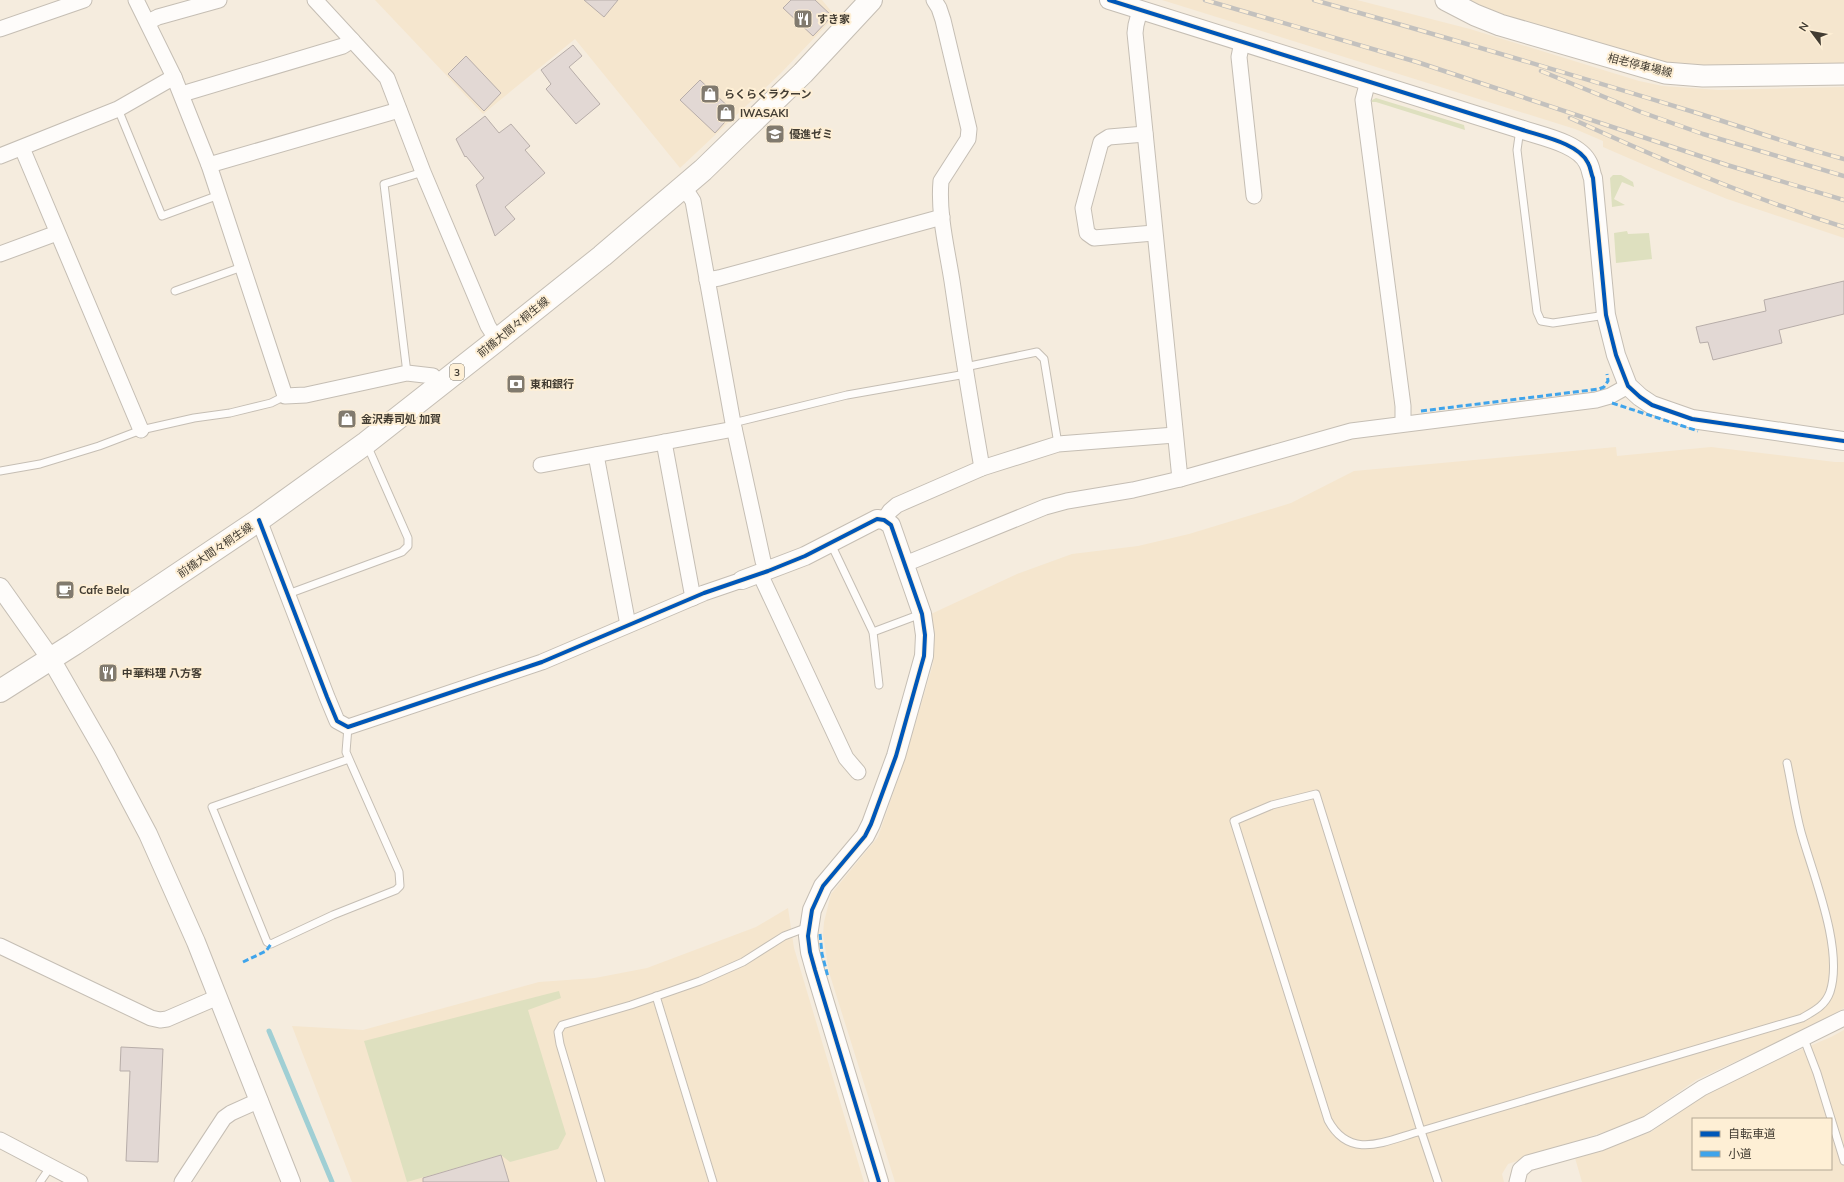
<svg xmlns="http://www.w3.org/2000/svg" width="1844" height="1182" viewBox="0 0 1844 1182" font-family="Mulish,'Noto Sans JP',sans-serif">
  <rect width="100%" height="100%" fill="#f5ecde"/>
  <g fill="#f5e6ce" fill-rule="evenodd">
    <polygon points="375,0 822,0 835,16 780,74 680,168 575,39 483,114"/>
    <polygon points="1162,0 1357,0 1470,29 1639,81 1663,86 1719,90 1844,87 1844,238 1727,199 1656,170 1603,147 1603,141 1575,129"/>
    <polygon points="1466,0 1844,0 1844,65 1683,69 1478,8"/>
    <polygon points="1616,447 1617,456 1711,447 1835,462 1844,462 1844,1008 1824,1020 1696,1080 1637,1121 1508,1164 1502,1174 1504,1182 895,1182 829,972 823,935 824,922 831,894 878,837 904,762 933,664 934,642 931,614 1017,574 1072,554 1138,546 1189,534 1291,503 1354,471"/>
    <polygon points="788,908 794,948 864,1182 352,1182 292,1026 363,1030 539,982 595,978 647,968 756,927"/>
    <path d="M 1844,1030 L 1844,1182 L 1582,1182 L 1575,1158 L 1651,1132 L 1706,1093 L 1760,1067 L 1831,1037 ZM 1693,1119 L 1831,1119 L 1831,1169 L 1693,1169 Z"/>
  </g>
  <g fill="#dee0bf">
    <polygon points="1376,98 1464,125 1465,130 1376,102 1372,102 1372,100"/>
    <polygon points="1613,175 1621,175 1633,182 1634,187 1622,182 1614,199 1625,205 1612,207 1610,178"/>
    <polygon points="1627,231 1628,234 1649,233 1652,259 1616,263 1614,233"/>
    <polygon points="559,991 561,998 528,1010 566,1134 558,1149 510,1162 501,1155 407,1182 364,1041"/>
  </g>
  <g fill="none" stroke-linecap="round" stroke-linejoin="round">
    <polyline stroke="#a0cfd4" stroke-width="5" points="269,1031 332,1182"/>
  </g>
  <g fill="#e2d8d4" stroke="#b7ada9">
    <polygon points="584,0 618,0 604,17"/>
    <polygon points="791,0 815,0 832,16 813,36 783,8"/>
    <polygon points="573,45 582,56 569,67 600,104 576,124 546,89 551,84 541,70"/>
    <polygon points="466,56 501,93 484,111 448,74"/>
    <polygon points="700,80 734,112 715,133 680,100"/>
    <polygon points="485,116 499,133 511,124 530,146 525,150 545,173 505,207 515,219 495,236 476,185 484,178 466,156 465,157 456,139"/>
    <polygon points="1844,281 1844,314 1779,330 1782,343 1713,360 1708,342 1700,343 1696,327 1766,311 1764,300"/>
    <polygon points="121,1047 163,1049 158,1162 126,1161 130,1071 120,1071"/>
    <polygon points="501,1155 509,1182 423,1182 423,1178"/>
  </g>
  <g fill="none" stroke-linecap="round" stroke-linejoin="round">
    <g stroke="#c5beb4" stroke-width="9">
      <g id="service">
        <polyline points="118,109 162,216 219,195"/>
        <polyline points="1520,129 1517,150 1537,312 1541,321 1553,323 1606,315"/>
        <polyline points="175,291 242,267"/>
        <polyline points="965,367 1037,352 1044,359 1058,444"/>
        <polyline points="407,373 384,184 423,172"/>
        <polyline points="733,423 847,395 966,374"/>
        <polyline points="0,471 40,464 99,446 141,430 194,418 230,413 271,403 285,396"/>
        <polyline points="831,544 873,632 879,685"/>
        <polyline points="288,594 402,552 408,546 408,538 367,445"/>
        <polyline points="873,632 921,614"/>
        <polyline points="348,727 346,752 349,759 399,872 400,886 396,890 333,915 271,944 267,942 212,807 349,759"/>
        <polyline points="656,996 713,1182"/>
        <polyline points="1804,1039 1817,1073 1844,1161"/>
        <polyline points="40,1182 51,1166"/>
        <polyline points="601,1182 560,1044 558,1032 562,1025 631,1005 700,981 743,962 784,936 808,927"/>
        <path d="M 1438,1182 L 1421,1131 L 1316,794 L 1272,805 L 1234,821 L 1328,1120 C 1350,1161 1385,1141 1421,1131 L 1802,1018 C 1814,1011 1825,1006 1830,992 C 1844,949 1813,875 1801,832 C 1795,810 1792,786 1787,763"/>
      </g>
    </g>
    <g stroke="#c5beb4" stroke-width="17">
      <g id="minor">
        <polyline points="136,0 174,77 209,165 285,396 306,395 407,373 433,376 440,385"/>
        <polyline points="315,0 387,78 423,172 488,326 497,340"/>
        <path d="M 934,0 L 939,8 L 943,20 L 969,129 L 968,139 L 941,181 C 938,214 947,249 952,281 C 961,343 971,406 982,468"/>
        <polyline points="1140,10 1136,25 1135,33 1180,479"/>
        <polyline points="148,22 158,17 219,0"/>
        <polyline points="0,29 84,0"/>
        <polyline points="1242,42 1239,57 1254,196"/>
        <polyline points="1368,81 1363,100 1403,406 1403,423"/>
        <polyline points="182,94 343,46 352,40"/>
        <polyline points="1145,134 1109,137 1101,142 1083,208 1087,233 1094,238 1154,233"/>
        <polyline points="22,148 141,430"/>
        <polyline points="0,156 118,109 174,77"/>
        <polyline points="209,165 399,110"/>
        <polyline points="684,187 693,201 733,423 763,561 768,571"/>
        <polyline points="0,254 57,233"/>
        <polyline points="707,280 719,278 942,217"/>
        <polyline points="664,442 693,598"/>
        <polyline points="596,455 628,625"/>
        <polyline points="541,465 734,429"/>
        <polyline points="259,520 327,697 337,721 348,727 542,662 704,593 742,580"/>
        <polyline points="884,520 890,511 897,505 982,468 1058,444 1175,435"/>
        <polyline points="905,564 1045,507 1067,501 1133,490 1180,479 1351,431 1596,400 1610,396 1628,386"/>
        <polyline points="760,574 846,758 858,772"/>
        <polyline points="0,946 151,1018 160,1020 167,1019 218,997"/>
        <polyline points="0,1140 80,1182"/>
        <polyline points="182,1182 224,1118 231,1113 260,1100"/>
        <polyline points="1517,1182 1520,1170 1528,1163 1600,1143 1647,1124 1702,1088 1844,1018"/>
      </g>
    </g>
    <g stroke="#c5beb4" stroke-width="20">
      <g id="tertiary">
        <path d="M 1109,0 L 1520,129 C 1540,136 1579,143 1588,163 C 1591,168 1591,174 1593,178 L 1606,315 L 1616,355 L 1628,386 L 1640,397 L 1652,405 L 1692,419 L 1844,441"/>
        <polyline points="742,580 805,556 877,519 884,520 891,525 922,614 925,635 924,656 896,756 871,824 865,836 823,886 812,910 808,936 810,952 815,970 879,1182"/>
        <polyline points="0,587 51,659 105,753 148,834 196,942 291,1182"/>
      </g>
    </g>
    <g stroke="#c5beb4" stroke-width="23">
      <polyline id="secondary" points="1446,0 1475,15 1500,25 1665,73 1703,76 1844,74"/>
    </g>
    <g stroke="#c5beb4" stroke-width="24">
      <polyline id="primary" points="0,691 74,644 259,520 366,443 497,340 602,256 703,170 803,73 871,0"/>
    </g>
    <use href="#service" stroke="#fefcfa" stroke-width="7"/>
    <use href="#minor" stroke="#fefcfa" stroke-width="15"/>
    <use href="#tertiary" stroke="#fefcfa" stroke-width="18"/>
    <use href="#secondary" stroke="#fefcfa" stroke-width="21"/>
    <use href="#primary" stroke="#fefcfa" stroke-width="22"/>
    <g stroke="#c3c1be" stroke-width="4.5">
      <g id="rail">
        <polyline points="1205,0 1417,62 1727,165 1844,200"/>
        <path d="M 1314,0 C 1442,36 1570,74 1697,113 C 1746,128 1794,146 1844,159"/>
        <polyline points="1541,71 1641,112 1703,134 1844,176"/>
        <path d="M 1570,118 C 1660,159 1750,198 1844,227"/>
      </g>
    </g>
    <use href="#rail" stroke="#feefd5" stroke-width="3" stroke-dasharray="9" stroke-linecap="butt"/>
    <g stroke="#3fa4eb" stroke-width="3" stroke-dasharray="6 3" stroke-linecap="butt">
      <polyline points="1612,403 1698,431"/>
      <polyline points="1421,411 1599,389 1604,387 1608,381 1607,374"/>
      <polyline points="820,934 822,954 828,977"/>
      <polyline points="243,962 266,951 271,944"/>
    </g>
    <g stroke="#feefd5" stroke-width="6">
      <g id="cycleway">
        <path d="M 1109,0 L 1520,129 C 1540,136 1579,143 1588,163 C 1591,168 1591,174 1593,178 L 1606,315 L 1616,355 L 1628,386 L 1640,397 L 1652,405 L 1692,419 L 1844,441"/>
        <polyline points="259,520 327,697 337,721 348,727 542,662 704,593 768,571 805,556 877,519 884,520 891,525 922,614 925,635 924,656 896,756 871,824 865,836 823,886 812,910 808,936 810,952 815,970 879,1182"/>
      </g>
    </g>
    <use href="#cycleway" stroke="#0057b8" stroke-width="4"/>
  </g>
  <defs>
    <g id="restaurant-square" transform="scale(1)"><rect x="-9" y="-9" width="18" height="18" rx="4" fill="#817a6e" stroke="#feefd5"/><path d="M-5-6h1v4h1v-4h1v4h1v-4h1v5L-1.5 .5V6h-2V.5L-5-1ZM5-6V6H3V1.5H1.5Q1.5-4 5-6Z" fill="#fff"/></g>
    <g id="shop-square" transform="scale(1)"><rect x="-9" y="-9" width="18" height="18" rx="4" fill="#817a6e" stroke="#feefd5"/><path d="M-5-2.5h2.3a2.7 3.5 0 0 1 5.4 0H5L5.5 6h-11ZM-1.5-2.5h3a1.5 2.3 0 0 0-3 0Z" fill="#fff"/></g>
    <g id="school-square" transform="scale(1)"><rect x="-9" y="-9" width="18" height="18" rx="4" fill="#817a6e" stroke="#feefd5"/><path d="M0-5L7-2L0 1L-7-2ZM-4 1L0 2.5L4 1V4Q0 6-4 4Z" fill="#fff"/></g>
    <g id="bank-square" transform="scale(1)"><rect x="-9" y="-9" width="18" height="18" rx="4" fill="#817a6e" stroke="#feefd5"/><path d="M-6-4H6V4H-6ZM0-2.3a2.3 2.3 0 1 0 0 4.6a2.3 2.3 0 1 0 0-4.6Z" fill="#fff"/></g>
    <g id="cafe-square" transform="scale(1)"><rect x="-9" y="-9" width="18" height="18" rx="4" fill="#817a6e" stroke="#feefd5"/><path d="M-5.5-4.5H6V0H3Q3 3.5 0 3.5H-2.5Q-5.5 3.5-5.5 0ZM3-3.2v2h1.7v-2ZM-6 4.5H4V6H-6Z" fill="#fff"/></g>
  </defs>
  <g fill-rule="evenodd">
    <use href="#restaurant-square" x="803" y="19"/>
    <use href="#shop-square" x="710" y="94"/>
    <use href="#shop-square" x="726" y="113"/>
    <use href="#school-square" x="775" y="134"/>
    <use href="#bank-square" x="516" y="384"/>
    <use href="#shop-square" x="347" y="419"/>
    <use href="#cafe-square" x="65" y="590"/>
    <use href="#restaurant-square" x="108" y="673"/>
  </g>
  <g text-anchor="middle" stroke-width="4" stroke-linejoin="round" paint-order="stroke">
    <rect fill="#feefd5" stroke="#7a7263" stroke-width="1" x="450" y="364" width="14" height="16" rx="3"/>
    <g font-size="10" font-weight="bold" fill="#423c32">
      <text x="457" y="376">3</text>
    </g>
    <g font-size="11" font-weight="bold" fill="#423c32" stroke="#feefd5" text-anchor="start">
      <text x="817" y="23">すき家</text>
      <text x="724" y="98">らくらくラクーン</text>
      <text x="740" y="117">IWASAKI</text>
      <text x="789" y="138">優進ゼミ</text>
      <text x="530" y="388">東和銀行</text>
      <text x="361" y="423">金沢寿司処 加賀</text>
      <text x="79" y="594">Cafe Bela</text>
      <text x="122" y="677">中華料理 八方客</text>
    </g>
    <g font-size="11" fill="#423c32" stroke="#feefd5">
      <text transform="translate(1640 65) rotate(14)" y="4">相老停車場線</text>
      <text transform="translate(513 327) rotate(-39)" y="4">前橋大間々桐生線</text>
      <text transform="translate(215 550) rotate(-34)" y="4">前橋大間々桐生線</text>
    </g>
  </g>
  <rect x="1692" y="1118" width="140" height="52" fill="#feefd5" stroke="#b3a794"/>
  <rect x="1700" y="1131" width="20" height="6" fill="#0057b8" stroke="#b3a794"/>
  <text x="1728" y="1138" font-size="12" fill="#423c32">自転車道</text>
  <rect x="1700" y="1151" width="20" height="6" fill="#3fa4eb" stroke="#b3a794"/>
  <text x="1728" y="1158" font-size="12" fill="#423c32">小道</text>
  <g transform="translate(1812 32) rotate(302)" stroke="#feefd5" stroke-width="3" paint-order="stroke">
  <path d="M0-3L7 15L0 10L-7 15Z" fill="#423c32"/>
  <text y="-6" font-size="11" font-weight="bold" text-anchor="middle" fill="#423c32">N</text>
  </g>
</svg>
